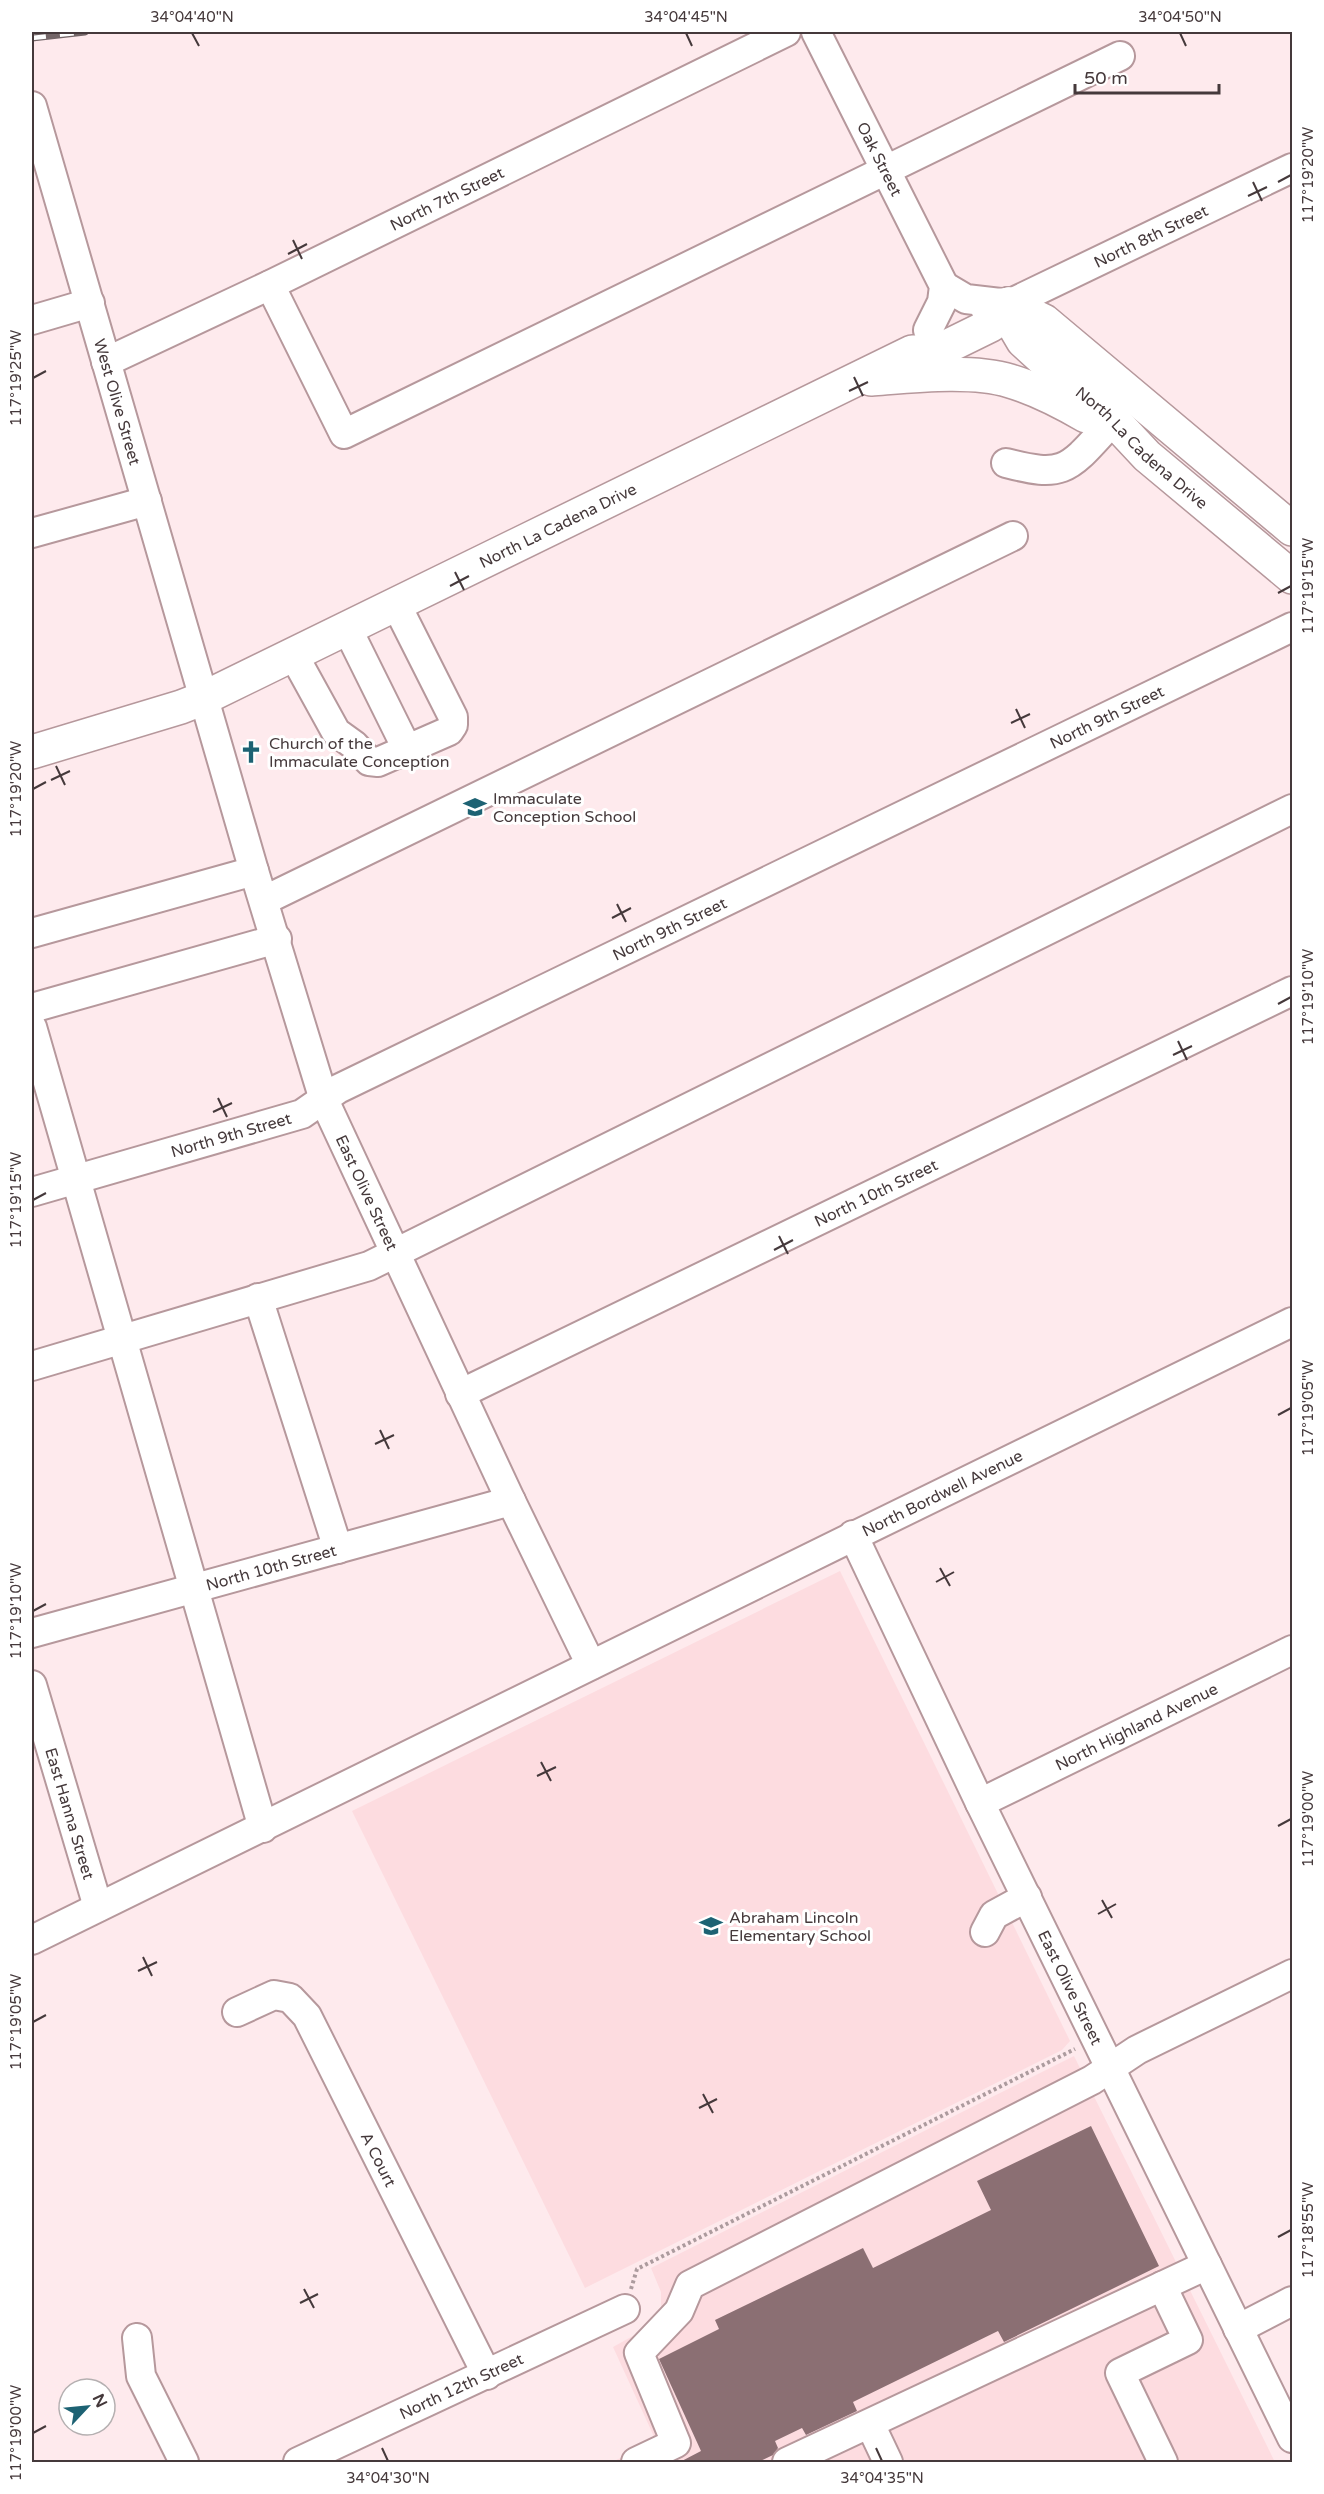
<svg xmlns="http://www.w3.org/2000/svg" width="1324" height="2494" viewBox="0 0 1324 2494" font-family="'Varela Round',sans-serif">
  <rect width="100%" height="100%" fill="#feeaed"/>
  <g fill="#fddce0">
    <polygon points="840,1571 1070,2041 1062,2050 585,2288 352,1811"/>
    <polygon points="1074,2056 1275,2462 612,2462 656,2441 613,2347 649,2327 661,2314 661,2292 651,2268"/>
  </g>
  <polygon fill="#8b6f73" points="1091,2126 1159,2266 1004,2342 998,2331 853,2402 857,2411 806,2435 802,2428 775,2441 778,2448 773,2455 756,2463 678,2463 701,2451 659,2359 719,2329 715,2320 863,2248 873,2268 991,2210 977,2181"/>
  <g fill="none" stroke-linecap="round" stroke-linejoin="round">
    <g stroke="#b6989c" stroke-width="32">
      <g id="minor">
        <path id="s1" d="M 816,32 L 944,286 L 942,302 L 928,330"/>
        <path id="s2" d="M 32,106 L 254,871 L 324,1100 L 511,1501 L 591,1665"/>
        <polyline points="270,285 344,434 1120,56"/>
        <path id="s3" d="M 944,286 L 966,299 L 1009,304 L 1292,168"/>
        <polyline points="32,320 90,303"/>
        <path id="s4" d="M 106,362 L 270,285 L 786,32"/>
        <path d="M 1006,463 C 1063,478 1068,470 1106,428"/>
        <polyline points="32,533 147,501"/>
        <polyline points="347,628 407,749"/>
        <polyline points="293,654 336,732 354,745 369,761 378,762 449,731 453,725 453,717 396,604"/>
        <polyline points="265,900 1013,536"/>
        <polyline points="32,933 254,871"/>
        <polyline points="32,1008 277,939"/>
        <polyline points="32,1027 263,1828"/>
        <path id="s5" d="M 32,1192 L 302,1114 L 338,1089 L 1292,627"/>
        <polyline points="258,1298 338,1549"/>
        <polyline points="32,1366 369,1266 1292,809"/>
        <path id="s6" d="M 460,1394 L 1292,991"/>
        <path id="s7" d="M 853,1535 L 980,1803 L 1292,2438"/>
        <path id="s8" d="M 32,1633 L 511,1501"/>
        <path id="s9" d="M 32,1685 L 98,1907"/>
        <path id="s10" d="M 980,1803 L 1292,1650"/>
        <polyline points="985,1932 994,1915 1027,1897"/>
        <path id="s11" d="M 32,1940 C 453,1735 871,1526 1292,1322"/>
        <path id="s12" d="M 237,2012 L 274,1995 L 290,1998 L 307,2016 L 487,2375"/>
        <polyline points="1162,2286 1188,2340 1120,2373 1163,2462"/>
        <polyline points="1238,2329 1292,2301"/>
        <polyline points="137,2338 141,2376 184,2462"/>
        <polyline points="870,2424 888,2462"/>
        <path id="s13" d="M 298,2462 L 625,2309"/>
        <polyline points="636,2462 676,2443 639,2353 679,2311 690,2285 1092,2080 1137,2050 1292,1974"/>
        <polyline points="787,2462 1207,2265"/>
      </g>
    </g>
    <g stroke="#b6989c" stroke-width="36">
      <g id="major">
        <path id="s14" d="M 1009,304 L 1013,324 L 1023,341 L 1068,382 L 1104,410 L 1147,456 L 1292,577"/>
        <polyline points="987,307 1009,304 1044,321 1292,529"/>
        <path d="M 871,379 C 911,376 972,369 1010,381 C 1037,389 1062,402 1086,416"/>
        <path id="s15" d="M 32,752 L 181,707 L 204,698 L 912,352 L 936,352 L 991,325 L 1009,304"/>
      </g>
    </g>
    <polyline stroke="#ac9b9e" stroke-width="4" stroke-dasharray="3 3" stroke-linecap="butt" points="631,2289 637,2269 1075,2049"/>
    <use href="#minor" stroke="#fff" stroke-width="28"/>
    <use href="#major" stroke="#fff" stroke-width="33"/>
    <g stroke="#736567" stroke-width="7">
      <polyline id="rail" points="32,38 85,32"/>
    </g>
    <use href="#rail" stroke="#fff" stroke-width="4.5" stroke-dasharray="14" stroke-linecap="butt"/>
  </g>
  <path fill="none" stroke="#45393b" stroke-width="2" d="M 192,33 L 199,46M 686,33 L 692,46M 1180,33 L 1186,46M 1253,182 L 1262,201M 1278,182 L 1291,175M 1248,196 L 1267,187M 293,240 L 302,259M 288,254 L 307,244M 854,377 L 863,396M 33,378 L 46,371M 849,391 L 868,382M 455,572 L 464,590M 450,586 L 469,576M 1278,593 L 1291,586M 1016,709 L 1025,728M 1011,723 L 1030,714M 56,766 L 65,785M 51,780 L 70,771M 33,789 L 46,782M 617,904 L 626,922M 612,918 L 631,908M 1278,1004 L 1291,997M 1178,1041 L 1187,1060M 1173,1055 L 1192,1046M 218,1098 L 227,1117M 213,1112 L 232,1103M 33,1200 L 46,1193M 779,1236 L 788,1254M 774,1250 L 793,1240M 1278,1415 L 1291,1408M 380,1430 L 389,1449M 375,1444 L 394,1435M 940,1568 L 950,1586M 936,1582 L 954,1572M 33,1611 L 46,1604M 541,1762 L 551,1781M 537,1776 L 556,1767M 1278,1826 L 1291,1819M 1102,1900 L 1112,1918M 1098,1914 L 1116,1904M 143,1957 L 152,1976M 138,1971 L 157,1962M 33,2022 L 46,2015M 703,2094 L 713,2113M 699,2108 L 717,2099M 1278,2237 L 1291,2230M 304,2289 L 314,2308M 300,2303 L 318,2294M 33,2433 L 46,2426M 382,2448 L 388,2461M 876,2448 L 882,2461"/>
  <defs>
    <g id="church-bare" transform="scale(1.8)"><path d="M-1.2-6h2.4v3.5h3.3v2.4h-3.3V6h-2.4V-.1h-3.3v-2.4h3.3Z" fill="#1d6273" stroke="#fff" stroke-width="2.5" paint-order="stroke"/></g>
    <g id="school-bare" transform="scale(1.8)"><path d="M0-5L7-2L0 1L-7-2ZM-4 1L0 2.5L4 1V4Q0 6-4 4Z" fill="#1d6273" stroke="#fff" stroke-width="2.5" paint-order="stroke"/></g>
  </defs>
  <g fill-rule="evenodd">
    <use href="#church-bare" x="251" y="752"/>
    <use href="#school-bare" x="475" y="807"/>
    <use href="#school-bare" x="711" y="1926"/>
  </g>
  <g text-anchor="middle" stroke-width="6" stroke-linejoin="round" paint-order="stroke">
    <g font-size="16" fill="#45393b" stroke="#fff">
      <text dy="6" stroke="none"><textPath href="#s1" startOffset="142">Oak Street</textPath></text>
      <text dy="6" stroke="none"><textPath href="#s4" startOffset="378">North 7th Street</textPath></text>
      <text dy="6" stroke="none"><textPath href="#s3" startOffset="226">North 8th Street</textPath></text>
      <text dy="6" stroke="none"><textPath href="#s2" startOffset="308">West Olive Street</textPath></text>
      <text dy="6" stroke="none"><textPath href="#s14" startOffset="200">North La Cadena Drive</textPath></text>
      <text dy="6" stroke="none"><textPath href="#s15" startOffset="574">North La Cadena Drive</textPath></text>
      <text dy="6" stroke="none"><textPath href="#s5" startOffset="1179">North 9th Street</textPath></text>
      <text dy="6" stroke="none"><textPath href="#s5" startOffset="693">North 9th Street</textPath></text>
      <text dy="6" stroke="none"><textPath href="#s5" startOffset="207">North 9th Street</textPath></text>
      <text dy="6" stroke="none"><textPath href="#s6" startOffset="462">North 10th Street</textPath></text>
      <text dy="6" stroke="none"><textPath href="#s2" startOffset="1138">East Olive Street</textPath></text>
      <text dy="6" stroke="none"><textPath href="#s11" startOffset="1014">North Bordwell Avenue</textPath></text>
      <text dy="6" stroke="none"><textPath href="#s8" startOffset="248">North 10th Street</textPath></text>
      <text dy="6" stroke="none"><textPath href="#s10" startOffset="174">North Highland Avenue</textPath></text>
      <text dy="6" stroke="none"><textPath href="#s9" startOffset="134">East Hanna Street</textPath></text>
      <text dy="6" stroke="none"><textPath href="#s7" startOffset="502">East Olive Street</textPath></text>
      <text dy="6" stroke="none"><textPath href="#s12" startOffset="242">A Court</textPath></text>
      <text dy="6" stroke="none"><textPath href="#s13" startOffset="180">North 12th Street</textPath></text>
    </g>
    <g font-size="16" fill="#45393b" stroke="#fff" text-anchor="start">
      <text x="269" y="749">Church of the<tspan x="269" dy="18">Immaculate Conception</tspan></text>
      <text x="493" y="804">Immaculate<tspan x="493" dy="18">Conception School</tspan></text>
      <text x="729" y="1923">Abraham Lincoln<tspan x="729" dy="18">Elementary School</tspan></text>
    </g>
  </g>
  <rect width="1324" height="2494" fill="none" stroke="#ffffff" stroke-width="66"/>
  <g transform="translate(87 2407) rotate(64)"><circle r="28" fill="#ffffff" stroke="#b5b0b1" stroke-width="1.5"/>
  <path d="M0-4.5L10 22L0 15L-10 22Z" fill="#1d6273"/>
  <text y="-9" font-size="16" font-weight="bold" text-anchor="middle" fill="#45393b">N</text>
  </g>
  <path d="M1075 84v9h144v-9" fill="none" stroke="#45393b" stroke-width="3"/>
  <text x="1084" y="84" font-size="18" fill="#45393b" stroke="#ffffff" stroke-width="4.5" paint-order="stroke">50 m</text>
  <rect x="33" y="33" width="1258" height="2428" fill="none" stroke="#45393b" stroke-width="2"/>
  <g font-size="15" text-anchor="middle" fill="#45393b">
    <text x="192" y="22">34°04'40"N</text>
    <text x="686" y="22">34°04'45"N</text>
    <text x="1180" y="22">34°04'50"N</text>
    <text transform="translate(1308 175) rotate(-90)" y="5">117°19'20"W</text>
    <text transform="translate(16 378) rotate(-90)" y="5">117°19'25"W</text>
    <text transform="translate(1308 586) rotate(-90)" y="5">117°19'15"W</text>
    <text transform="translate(16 789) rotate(-90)" y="5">117°19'20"W</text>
    <text transform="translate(1308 997) rotate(-90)" y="5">117°19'10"W</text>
    <text transform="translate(16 1200) rotate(-90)" y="5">117°19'15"W</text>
    <text transform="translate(1308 1408) rotate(-90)" y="5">117°19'05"W</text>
    <text transform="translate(16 1611) rotate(-90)" y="5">117°19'10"W</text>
    <text transform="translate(1308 1819) rotate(-90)" y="5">117°19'00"W</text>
    <text transform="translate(16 2022) rotate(-90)" y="5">117°19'05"W</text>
    <text transform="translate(1308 2230) rotate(-90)" y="5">117°18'55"W</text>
    <text transform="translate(16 2433) rotate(-90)" y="5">117°19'00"W</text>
    <text x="388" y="2483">34°04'30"N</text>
    <text x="882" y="2483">34°04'35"N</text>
  </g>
</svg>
